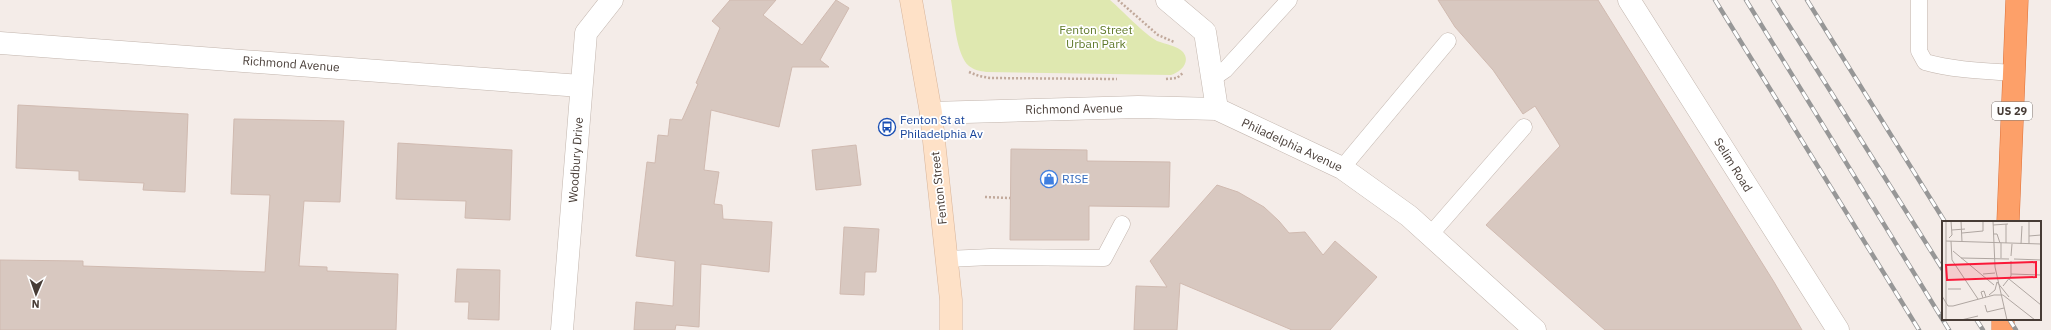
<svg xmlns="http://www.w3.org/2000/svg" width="2051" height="330" viewBox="0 0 2051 330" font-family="'IBM Plex Sans',sans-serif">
  <rect width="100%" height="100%" fill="#f4ece8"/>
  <path fill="#dfe8b0" d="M 951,0 L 1110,0 C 1123,11 1143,33 1157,41 C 1165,44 1178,46 1183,52 C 1191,62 1181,72 1171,75 L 986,72 C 980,71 974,70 969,66 C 956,55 954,17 951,0 Z"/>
  <g fill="#d8c8c0" stroke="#d0bab0">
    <polygon points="730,0 776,0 763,15 802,45 836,0 849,8 820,60 829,67 792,67 779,127 711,110 704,170 719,172 714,204 722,205 723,219 772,222 769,272 701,264 699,327 676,325 675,330 634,330 636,302 673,306 675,261 636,256 647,162 655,163 658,135 668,136 670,119 682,120 698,84 696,83 720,28 712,21"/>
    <polygon points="1438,0 1598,0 1774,282 1802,330 1605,330 1486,225 1560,146 1535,106 1523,114 1493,70 1455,27"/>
    <polygon points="18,105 188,114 185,192 143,190 144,183 79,180 79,171 16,168"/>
    <polygon points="234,119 344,121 340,202 304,201 299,266 327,267 327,271 398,274 396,330 0,330 0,260 83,261 83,266 265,272 270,195 231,194"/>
    <polygon points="398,143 512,150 510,220 465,218 466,201 396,199"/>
    <polygon points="856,145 861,185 816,190 812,150"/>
    <polygon points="1011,149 1087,150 1087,161 1170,162 1169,207 1089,206 1089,240 1010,240"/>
    <polygon points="1217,185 1238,192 1264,207 1279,221 1289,233 1305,232 1323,255 1335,241 1377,277 1330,330 1292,330 1180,283 1177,330 1134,330 1136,286 1167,287 1150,261"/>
    <polygon points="844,227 879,229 876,272 865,272 864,295 840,294"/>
    <polygon points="457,269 500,270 499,320 468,319 469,302 455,302"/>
  </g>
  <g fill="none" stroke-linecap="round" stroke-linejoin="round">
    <g stroke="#c2b5ad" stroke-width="17">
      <g id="lane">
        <path d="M 1919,0 L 1919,51 L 1925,62 C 1953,70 1984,71 2014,73"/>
        <polyline points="1212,79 1225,70 1289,0"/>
        <polyline points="1342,168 1448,41"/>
        <polyline points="1430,235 1524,127"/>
        <polyline points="947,259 991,257 1104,258 1122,224"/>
      </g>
    </g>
    <g stroke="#c2b5ad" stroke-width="23">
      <g id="street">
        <polyline points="1167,0 1205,32 1217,109"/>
        <polyline points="1629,0 1838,330"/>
        <polyline points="0,43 581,86"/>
        <polyline points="931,113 1138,107 1217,109 1342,168 1409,216 1535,330"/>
        <polyline points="562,330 586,33 612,0"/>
      </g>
    </g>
    <g stroke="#d7b49a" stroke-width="23">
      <polyline id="secondary" points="911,0 931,113 951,300 951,330"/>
    </g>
    <g stroke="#dd7038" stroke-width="23">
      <g id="highway">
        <polyline points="2008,222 2017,0"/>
        <polyline points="2003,330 2003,319"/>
      </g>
    </g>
    <g stroke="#c1a99b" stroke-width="2.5" stroke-dasharray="2 2" stroke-linecap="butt">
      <polyline points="1118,0 1158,35 1174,42"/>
      <polyline points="969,72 979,76 990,78 1117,79"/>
      <polyline points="1166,79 1177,78 1183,73"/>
      <polyline points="985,197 1010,198"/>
    </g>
    <use href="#lane" stroke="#fff" stroke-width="16"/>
    <use href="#street" stroke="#fff" stroke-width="22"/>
    <use href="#secondary" stroke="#fee1c7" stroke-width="22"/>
    <use href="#highway" stroke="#fda069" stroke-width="22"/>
    <g stroke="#979797" stroke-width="4.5">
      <g id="rail">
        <polyline points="1715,0 1919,330"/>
        <polyline points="1746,0 1949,330"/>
        <polyline points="1773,0 1943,270"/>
        <polyline points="1807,0 1945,222"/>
        <polyline points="1976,319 1983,330"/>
        <polyline points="2009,319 2016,330"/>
      </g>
    </g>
    <use href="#rail" stroke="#fff" stroke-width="3" stroke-dasharray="9" stroke-linecap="butt"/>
  </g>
  <defs>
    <g id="bus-ring" transform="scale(0.9)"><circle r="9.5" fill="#fff" stroke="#1a4fb4" stroke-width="1.5"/><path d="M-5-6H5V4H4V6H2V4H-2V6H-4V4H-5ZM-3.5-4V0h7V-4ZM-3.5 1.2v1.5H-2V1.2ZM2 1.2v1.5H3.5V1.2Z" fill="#1a4fb4"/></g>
    <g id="shop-ring" transform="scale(0.9)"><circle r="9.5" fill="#fff" stroke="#3f7fe0" stroke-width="1.5"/><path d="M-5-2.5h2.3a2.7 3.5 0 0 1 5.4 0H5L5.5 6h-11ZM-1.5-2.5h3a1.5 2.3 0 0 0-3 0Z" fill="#3f7fe0"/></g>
  </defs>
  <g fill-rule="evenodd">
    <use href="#bus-ring" x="887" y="127"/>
    <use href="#shop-ring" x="1049" y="179"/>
  </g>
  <g text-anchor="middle" stroke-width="3.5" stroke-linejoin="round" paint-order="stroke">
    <rect fill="#fff" stroke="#7e7672" stroke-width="1" x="1992" y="102" width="40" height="18" rx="3"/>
    <g font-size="11" font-weight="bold" fill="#473c36">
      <text x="2012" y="115">US 29</text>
    </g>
    <g font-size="12" fill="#5f7929" stroke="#fff">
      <text x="1096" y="34">Fenton Street<tspan x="1096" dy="14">Urban Park</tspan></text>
    </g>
    <g font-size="12" fill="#473c36" stroke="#fff">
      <text transform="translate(291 64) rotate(4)" y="4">Richmond Avenue</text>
      <text transform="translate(1074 109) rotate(-1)" y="4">Richmond Avenue</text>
      <text transform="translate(1292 145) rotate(25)" y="4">Philadelphia Avenue</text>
      <text transform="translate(576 160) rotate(-86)" y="4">Woodbury Drive</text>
      <text transform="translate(1733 165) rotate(58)" y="4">Selim Road</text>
      <text transform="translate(939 188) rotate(-96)" y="4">Fenton Street</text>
    </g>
    <g font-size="12" fill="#164399" stroke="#fff" text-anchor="start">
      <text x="900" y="124">Fenton St at<tspan x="900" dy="14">Philadelphia Av</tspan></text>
    </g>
    <g font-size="12" fill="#366cbe" stroke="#fff" text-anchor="start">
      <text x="1062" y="183">RISE</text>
    </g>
  </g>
  <g transform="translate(1942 221)">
    <rect width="99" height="99" fill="#f4ece8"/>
    <path fill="none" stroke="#afa6a1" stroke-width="1" d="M 19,0 L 20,21M 51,0 L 53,46 L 65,99M 87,0 L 87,23M 64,3 L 64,22M 51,4 L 66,3M 10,9 L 23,8M 20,12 L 41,10 L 41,0M 51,13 L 55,13 L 58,22M 87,15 L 99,14M 7,17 L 10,14 L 9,0M 4,20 L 99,23M 9,20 L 10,39 L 36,78M 59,22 L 59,37M 79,23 L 80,5M 11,30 L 52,64M 69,35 L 70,23M 19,37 L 67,38M 72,38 L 99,39M 41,53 L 53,52M 69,53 L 99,54M 67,58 L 99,84M 55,61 L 67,76M 61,65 L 69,55 L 69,40M 6,68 L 19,68M 47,74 L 53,69 L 55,61M 0,75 L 6,85 L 11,85 L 52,74 L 61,74 L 93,99M 41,77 L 39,71 L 42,70 L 44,76M 43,84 L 45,91 L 62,87M 4,99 L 4,0M 19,99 L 36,95"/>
    <path fill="#fa1939" fill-opacity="0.15" stroke="#fa1939" stroke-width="2" d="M 94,41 L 94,56 L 5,59 L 4,44 Z"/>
    <rect width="99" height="99" fill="none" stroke="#473c36" stroke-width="2"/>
  </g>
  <g transform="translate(36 294) rotate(182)" stroke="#ffffff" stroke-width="3" paint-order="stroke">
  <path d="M0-3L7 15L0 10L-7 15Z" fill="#473c36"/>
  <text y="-6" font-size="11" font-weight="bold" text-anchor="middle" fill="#473c36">N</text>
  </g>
</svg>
